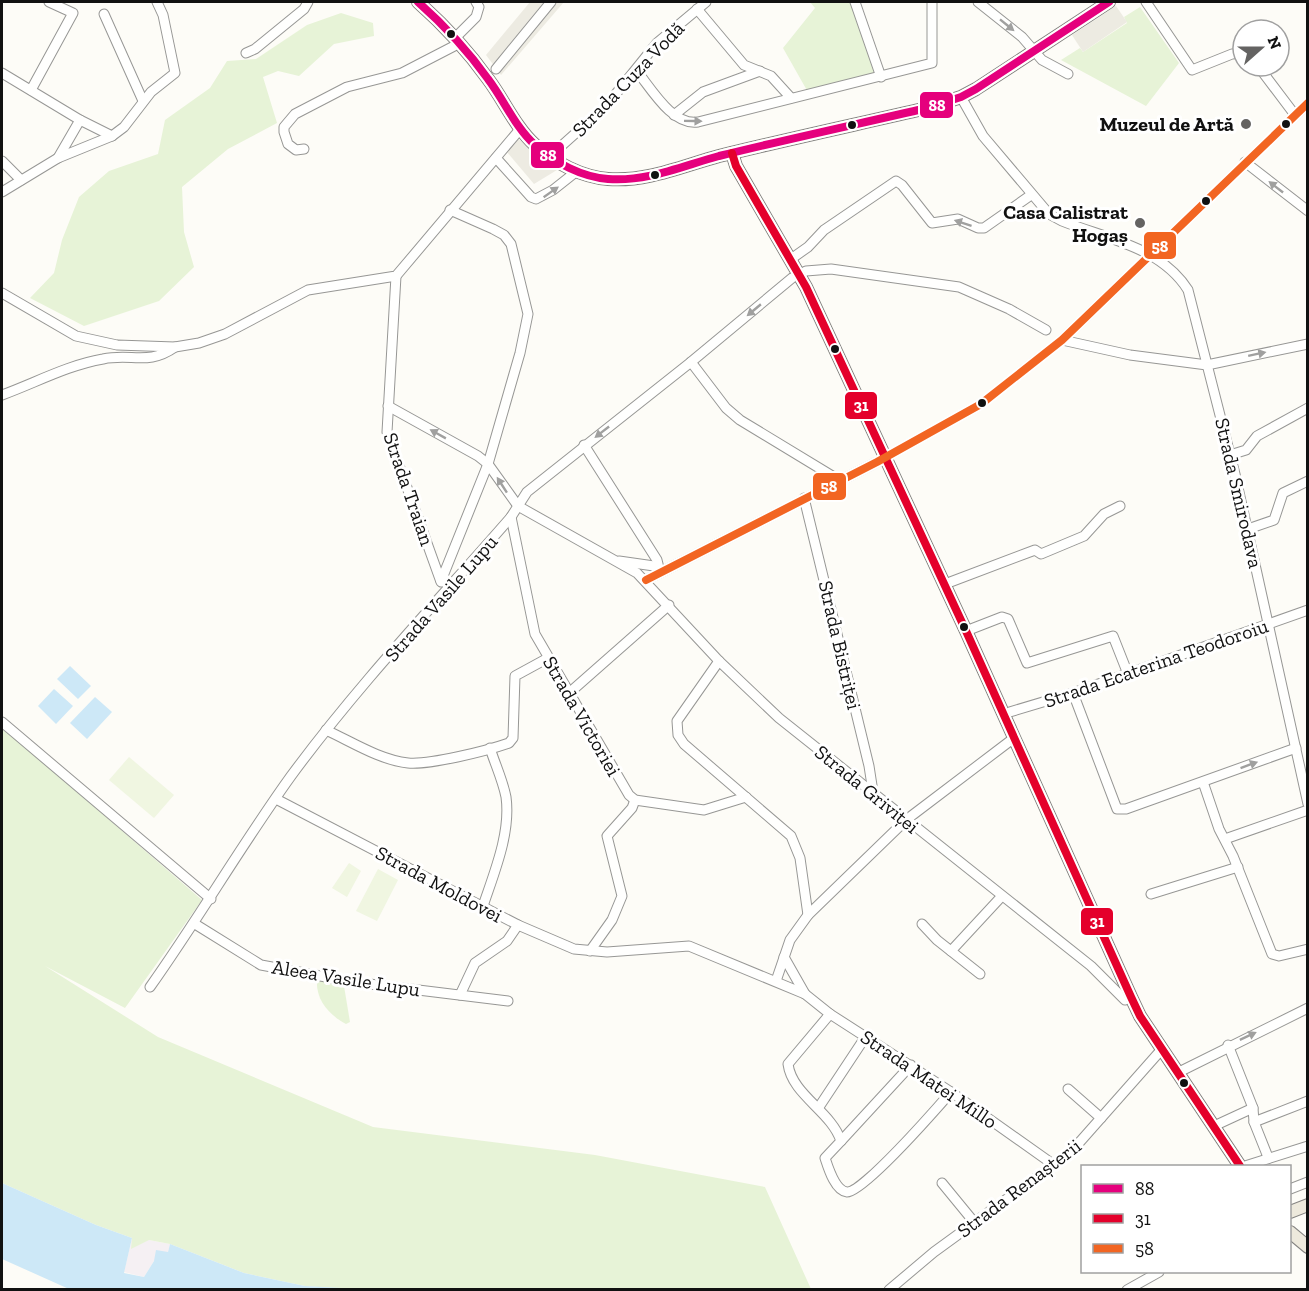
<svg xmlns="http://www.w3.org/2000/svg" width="1309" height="1291" viewBox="0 0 1309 1291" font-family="'Zilla Slab',serif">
  <rect width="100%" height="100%" fill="#fdfcf7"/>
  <polygon fill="#f5f0f3" points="143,1148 149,1240 170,1244 168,1252 154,1261 144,1277 124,1272 132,1238"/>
  <g fill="#e7f3d7">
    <polygon points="810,2 855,2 881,77 809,94 783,48 815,8"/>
    <polygon points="1140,7 1179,63 1146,106 1061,60 1080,48 1083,52 1127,23 1124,17"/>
    <polygon points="341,13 373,23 374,36 334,44 299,76 278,71 263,77 277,123 228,149 182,187 184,232 194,267 159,301 84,326 30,298 54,273 62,240 79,197 109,171 158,154 165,120 210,88 227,61 256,59 307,25"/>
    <polygon points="2,727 202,900 125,1008 45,966 158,1037 373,1127 595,1155 765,1187 811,1289 361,1290 305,1286 244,1273 170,1244 149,1240 131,1249 132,1238 96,1225 2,1183"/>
    <path d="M 317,977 L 344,986 L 350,1022 L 346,1024 C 328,1014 315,1000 317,977 Z"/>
  </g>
  <g fill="#f0f6e1">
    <polygon points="129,757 174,795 154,818 109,780"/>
    <polygon points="349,863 361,871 347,897 332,888"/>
    <polygon points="378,869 398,880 377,921 356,911"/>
  </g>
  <g fill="#edebe2">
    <polygon points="530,2 564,2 501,75 486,55"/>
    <polygon points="1116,6 1127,22 1083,52 1072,35"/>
    <polygon points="517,138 557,170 534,184 506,151"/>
  </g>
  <g fill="#cde8f7">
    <polygon points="70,666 91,686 78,699 57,679"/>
    <polygon points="54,689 73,706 56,724 38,706"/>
    <polygon points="95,697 112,712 87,739 70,723"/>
    <polygon points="2,1183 96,1225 132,1238 124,1273 144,1277 154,1261 156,1250 168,1252 170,1244 244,1273 305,1286 360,1289 69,1289 2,1259"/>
  </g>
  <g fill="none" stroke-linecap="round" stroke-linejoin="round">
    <g stroke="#979795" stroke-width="11">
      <g id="minor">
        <polyline points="855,2 881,77"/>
        <polyline points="978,2 1022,37 1042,60 1068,74"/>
        <polyline points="1146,2 1192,70 1232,54 1243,53"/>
        <polyline points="697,9 744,65 771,76 791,98"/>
        <polyline points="104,14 143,101"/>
        <polyline points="455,38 476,17 479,7 476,2"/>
        <polyline points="246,53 255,49 304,9 308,2"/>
        <polyline points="1258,66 1295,115"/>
        <polyline points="496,69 551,2"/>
        <path d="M 636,70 C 651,88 672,126 698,122 L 932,63 L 932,2"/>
        <polyline points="2,73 80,120 112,136"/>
        <polyline points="31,90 73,13 49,2"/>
        <path d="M 961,97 L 983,136 L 1049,214 L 1062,221 C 1107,239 1161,247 1188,290 L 1235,474 L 1308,804"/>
        <polyline points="674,115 703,92 760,71"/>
        <polyline points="304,149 296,150 288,144 284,132 284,127 295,114 347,87 402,73 460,43"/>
        <polyline points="549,157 606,106 657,43 706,2"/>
        <polyline points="58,158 80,120"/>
        <polyline points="496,158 531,197 536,199 553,190 577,171"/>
        <polyline points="2,161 21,180"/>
        <polyline points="1245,162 1308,211"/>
        <polyline points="2,192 58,158 112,136 124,127 151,92 175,73 163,15 157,2"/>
        <polyline points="791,259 808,247 824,230 896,181 902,185 932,223 958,219 978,228 984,228 1031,195"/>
        <polyline points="396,276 387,432 441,582"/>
        <polyline points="2,293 76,336 117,345 175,347 199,343 225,334 308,290 396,276 521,128"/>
        <polyline points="1062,340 1130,355 1207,365 1308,344"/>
        <polyline points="691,362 726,408 740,420 834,477 836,482"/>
        <path d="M 2,395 C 35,383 68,365 103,359 C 132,353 148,366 175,347"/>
        <polyline points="388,406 478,456 488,464 518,506 637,573 719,661 779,718 1091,966 1125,1000 1131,997"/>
        <polyline points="584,445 657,560 660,572"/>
        <polyline points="1230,455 1246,450 1257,436 1308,408"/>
        <polyline points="804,498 869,766 873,792"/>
        <polyline points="511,517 535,634 629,795 635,800 704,810 746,797"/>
        <polyline points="1248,529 1274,520 1283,493 1308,481"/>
        <polyline points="619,561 654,566 660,571"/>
        <polyline points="646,580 877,462 981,404 1062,340 1308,103"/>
        <polyline points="441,581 488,464 520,353 528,314 511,244 504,235 493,229 450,210"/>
        <polyline points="945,584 1035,550 1041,554 1084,536 1104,514 1120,506"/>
        <polyline points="966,631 1002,617 1008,619 1027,663 1113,636 1128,674"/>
        <polyline points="719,661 677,721 678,735 684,744 791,836 800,858 808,915"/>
        <polyline points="1073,693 1117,809 1126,809 1296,748"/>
        <polyline points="568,694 669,605"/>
        <polyline points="1003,714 1073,693 1308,610"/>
        <polyline points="2,722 211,899"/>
        <path d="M 326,730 C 352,742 380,760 408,763 C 430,765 486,751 509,743 L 513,738 L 515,676 L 548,658"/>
        <polyline points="1203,782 1219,829 1233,856 1272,954 1279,956 1308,949"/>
        <polyline points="276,799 518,925 574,949 607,952 689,946 805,994 830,1014 951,1092 1054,1165"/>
        <polyline points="1225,839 1308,810"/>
        <polyline points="1151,894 1238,867"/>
        <path d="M 483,906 C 494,873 511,833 506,797 C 503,781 495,764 490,748"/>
        <polyline points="195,924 261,965 353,982 508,1001"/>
        <polyline points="922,924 937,940 980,974"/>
        <polyline points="590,951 612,920 622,896 607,836 632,808 635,800"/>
        <polyline points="951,951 1001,897"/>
        <polyline points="784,957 805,994"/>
        <polyline points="776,981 790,940 808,915 906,820 1014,738"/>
        <path d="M 150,987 C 199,918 242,844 291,776 C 358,685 437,602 511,517 L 527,492 L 691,362 L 792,278 L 806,271 L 831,269 L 959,287 L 1009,309 L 1046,330"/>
        <polyline points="460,995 475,963 507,941 518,925"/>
        <path d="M 830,1014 L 788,1064 C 792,1095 831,1111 841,1141 L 825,1158 C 828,1167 835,1191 847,1192 C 863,1193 937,1108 951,1092"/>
        <polyline points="1228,1045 1253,1108 1254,1122 1268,1157"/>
        <polyline points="1177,1073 1308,1008"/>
        <polyline points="1068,1089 1101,1118"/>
        <polyline points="819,1107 866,1036"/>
        <polyline points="1254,1122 1308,1101"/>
        <polyline points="1214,1126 1253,1108"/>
        <polyline points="841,1141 911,1065"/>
        <polyline points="1245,1166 1308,1146"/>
        <polyline points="942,1183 974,1222"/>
        <polyline points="1290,1189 1308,1182"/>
        <polyline points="889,1290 934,1252 1070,1153 1162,1049"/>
        <polyline points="1127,1290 1159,1272"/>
      </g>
    </g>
    <g stroke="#858482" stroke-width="14">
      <g id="major">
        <path d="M 418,2 C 444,25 468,51 488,79 C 504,100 515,127 535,145 C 555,163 582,177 608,179 C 647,182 682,166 719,156 C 788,139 858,124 927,108 L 961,97 L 976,89 L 1109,2"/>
        <polyline points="732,153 736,166 806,287 966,631 1131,997 1140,1016 1240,1166"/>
        <polyline points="1290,1212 1308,1205"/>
        <polyline points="1290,1232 1308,1247"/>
      </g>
    </g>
    <use href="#minor" stroke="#fffffe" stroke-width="9"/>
    <use href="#major" stroke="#ede9dc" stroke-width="12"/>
    <g stroke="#fff" stroke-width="12">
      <path id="bus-1" d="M 418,2 C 444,25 468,51 488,79 C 504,100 515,127 535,145 C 555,163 582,177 608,179 C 647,182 682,166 719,156 C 788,139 858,124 927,108 L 961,97 L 976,89 L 1109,2"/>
    </g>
    <g stroke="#fff" stroke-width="12">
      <polyline id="bus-2" points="732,153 736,166 806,287 966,631 1131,997 1140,1016 1240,1166"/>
    </g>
    <g stroke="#fff" stroke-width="12">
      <polyline id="bus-3" points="646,580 877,462 981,404 1062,340 1308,103"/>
    </g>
    <use href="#bus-1" stroke="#e5007d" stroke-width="8"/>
    <use href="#bus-2" stroke="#e4002b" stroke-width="8"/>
    <use href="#bus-3" stroke="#f26522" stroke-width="8"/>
  </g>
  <defs><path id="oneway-solid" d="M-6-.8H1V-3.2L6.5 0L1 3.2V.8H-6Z" transform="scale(1.5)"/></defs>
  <g fill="#a0a09f">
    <use href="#oneway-solid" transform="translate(1007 25) rotate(39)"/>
    <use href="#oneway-solid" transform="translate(693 121) rotate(1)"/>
    <use href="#oneway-solid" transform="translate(1276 187) rotate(-142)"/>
    <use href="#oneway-solid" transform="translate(551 192) rotate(-35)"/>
    <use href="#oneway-solid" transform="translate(963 223) rotate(-162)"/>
    <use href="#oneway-solid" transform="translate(754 310) rotate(140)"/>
    <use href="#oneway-solid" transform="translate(1257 354) rotate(-12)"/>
    <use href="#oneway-solid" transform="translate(602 432) rotate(142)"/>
    <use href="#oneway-solid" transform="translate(438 434) rotate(-151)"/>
    <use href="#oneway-solid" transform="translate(502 485) rotate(-123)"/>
    <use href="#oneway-solid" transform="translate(1249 765) rotate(-20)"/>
    <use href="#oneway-solid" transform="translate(1248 1036) rotate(-25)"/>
  </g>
  <g fill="#111" stroke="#fff" stroke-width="2">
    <circle cx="451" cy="34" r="5"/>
    <circle cx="1286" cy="124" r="5"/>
    <circle cx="852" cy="125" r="5"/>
    <circle cx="655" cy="175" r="5"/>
    <circle cx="1206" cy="201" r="5"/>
    <circle cx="835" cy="349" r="5"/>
    <circle cx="982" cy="403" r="5"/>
    <circle cx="964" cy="627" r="5"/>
    <circle cx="1184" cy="1083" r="5"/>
  </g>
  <g fill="#646362" stroke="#fff" stroke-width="2">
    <circle cx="1246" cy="124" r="6"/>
    <circle cx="1140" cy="223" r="6"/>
  </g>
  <g text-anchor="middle" stroke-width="6" stroke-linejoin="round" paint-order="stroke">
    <g font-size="20" fill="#111" stroke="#fff">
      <text transform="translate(628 79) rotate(-46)" y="7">Strada Cuza Vodă</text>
      <text transform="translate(409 489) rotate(71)" y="7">Strada Traian</text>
      <text transform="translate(1239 493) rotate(77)" y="7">Strada Smirodava</text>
      <text transform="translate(441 598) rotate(-49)" y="7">Strada Vasile Lupu</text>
      <text transform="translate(840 645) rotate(77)" y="7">Strada Bistriței</text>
      <text transform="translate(1156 663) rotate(-19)" y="7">Strada Ecaterina Teodoroiu</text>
      <text transform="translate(582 716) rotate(60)" y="7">Strada Victoriei</text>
      <text transform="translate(867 789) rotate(39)" y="7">Strada Griviței</text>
      <text transform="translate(439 884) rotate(28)" y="7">Strada Moldovei</text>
      <text transform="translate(346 978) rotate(9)" y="7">Aleea Vasile Lupu</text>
      <text transform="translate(929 1079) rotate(34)" y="7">Strada Matei Millo</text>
      <text transform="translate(1019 1188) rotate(-37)" y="7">Strada Renașterii</text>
    </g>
    <g font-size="20" font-weight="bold" fill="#111" stroke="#fff" text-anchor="end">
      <text x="1234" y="131">Muzeul de Artă</text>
      <text x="1128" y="219">Casa Calistrat<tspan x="1128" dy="23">Hogaș</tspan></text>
    </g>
  </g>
  <g stroke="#fff" stroke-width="2">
    <rect x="919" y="91" width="35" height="28" rx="6" fill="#e5007d"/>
    <rect x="530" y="141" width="35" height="28" rx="6" fill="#e5007d"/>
    <rect x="1143" y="231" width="34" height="29" rx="6" fill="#f26522"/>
    <rect x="844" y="391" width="34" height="29" rx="6" fill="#e4002b"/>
    <rect x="812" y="472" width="35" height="29" rx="6" fill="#f26522"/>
    <rect x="1080" y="907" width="34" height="29" rx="6" fill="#e4002b"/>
  </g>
  <g font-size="16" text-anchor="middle" font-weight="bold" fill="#fff">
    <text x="937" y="111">88</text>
    <text x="548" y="161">88</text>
    <text x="1160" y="252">58</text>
    <text x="861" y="411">31</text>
    <text x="829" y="492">58</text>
    <text x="1097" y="927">31</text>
  </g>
  <rect width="1309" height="1291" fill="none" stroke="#111111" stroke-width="6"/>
  <rect x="1081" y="1165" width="210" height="108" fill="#ffffff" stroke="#a0a0a0" stroke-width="1.5"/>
  <rect x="1093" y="1184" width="30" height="9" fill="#e5007d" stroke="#a0a0a0" stroke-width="1.5"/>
  <text x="1135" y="1195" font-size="18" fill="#111111">88</text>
  <rect x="1093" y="1214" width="30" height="9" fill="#e4002b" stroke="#a0a0a0" stroke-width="1.5"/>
  <text x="1135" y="1225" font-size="18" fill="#111111">31</text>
  <rect x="1093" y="1244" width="30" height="9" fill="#f26522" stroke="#a0a0a0" stroke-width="1.5"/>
  <text x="1135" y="1255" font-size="18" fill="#111111">58</text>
  <g transform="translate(1261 48) rotate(69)"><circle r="28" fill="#ffffff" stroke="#a0a0a0" stroke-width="1.5"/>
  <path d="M0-4.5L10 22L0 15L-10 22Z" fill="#646362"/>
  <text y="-9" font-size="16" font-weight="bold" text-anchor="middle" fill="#111111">N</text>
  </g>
</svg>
